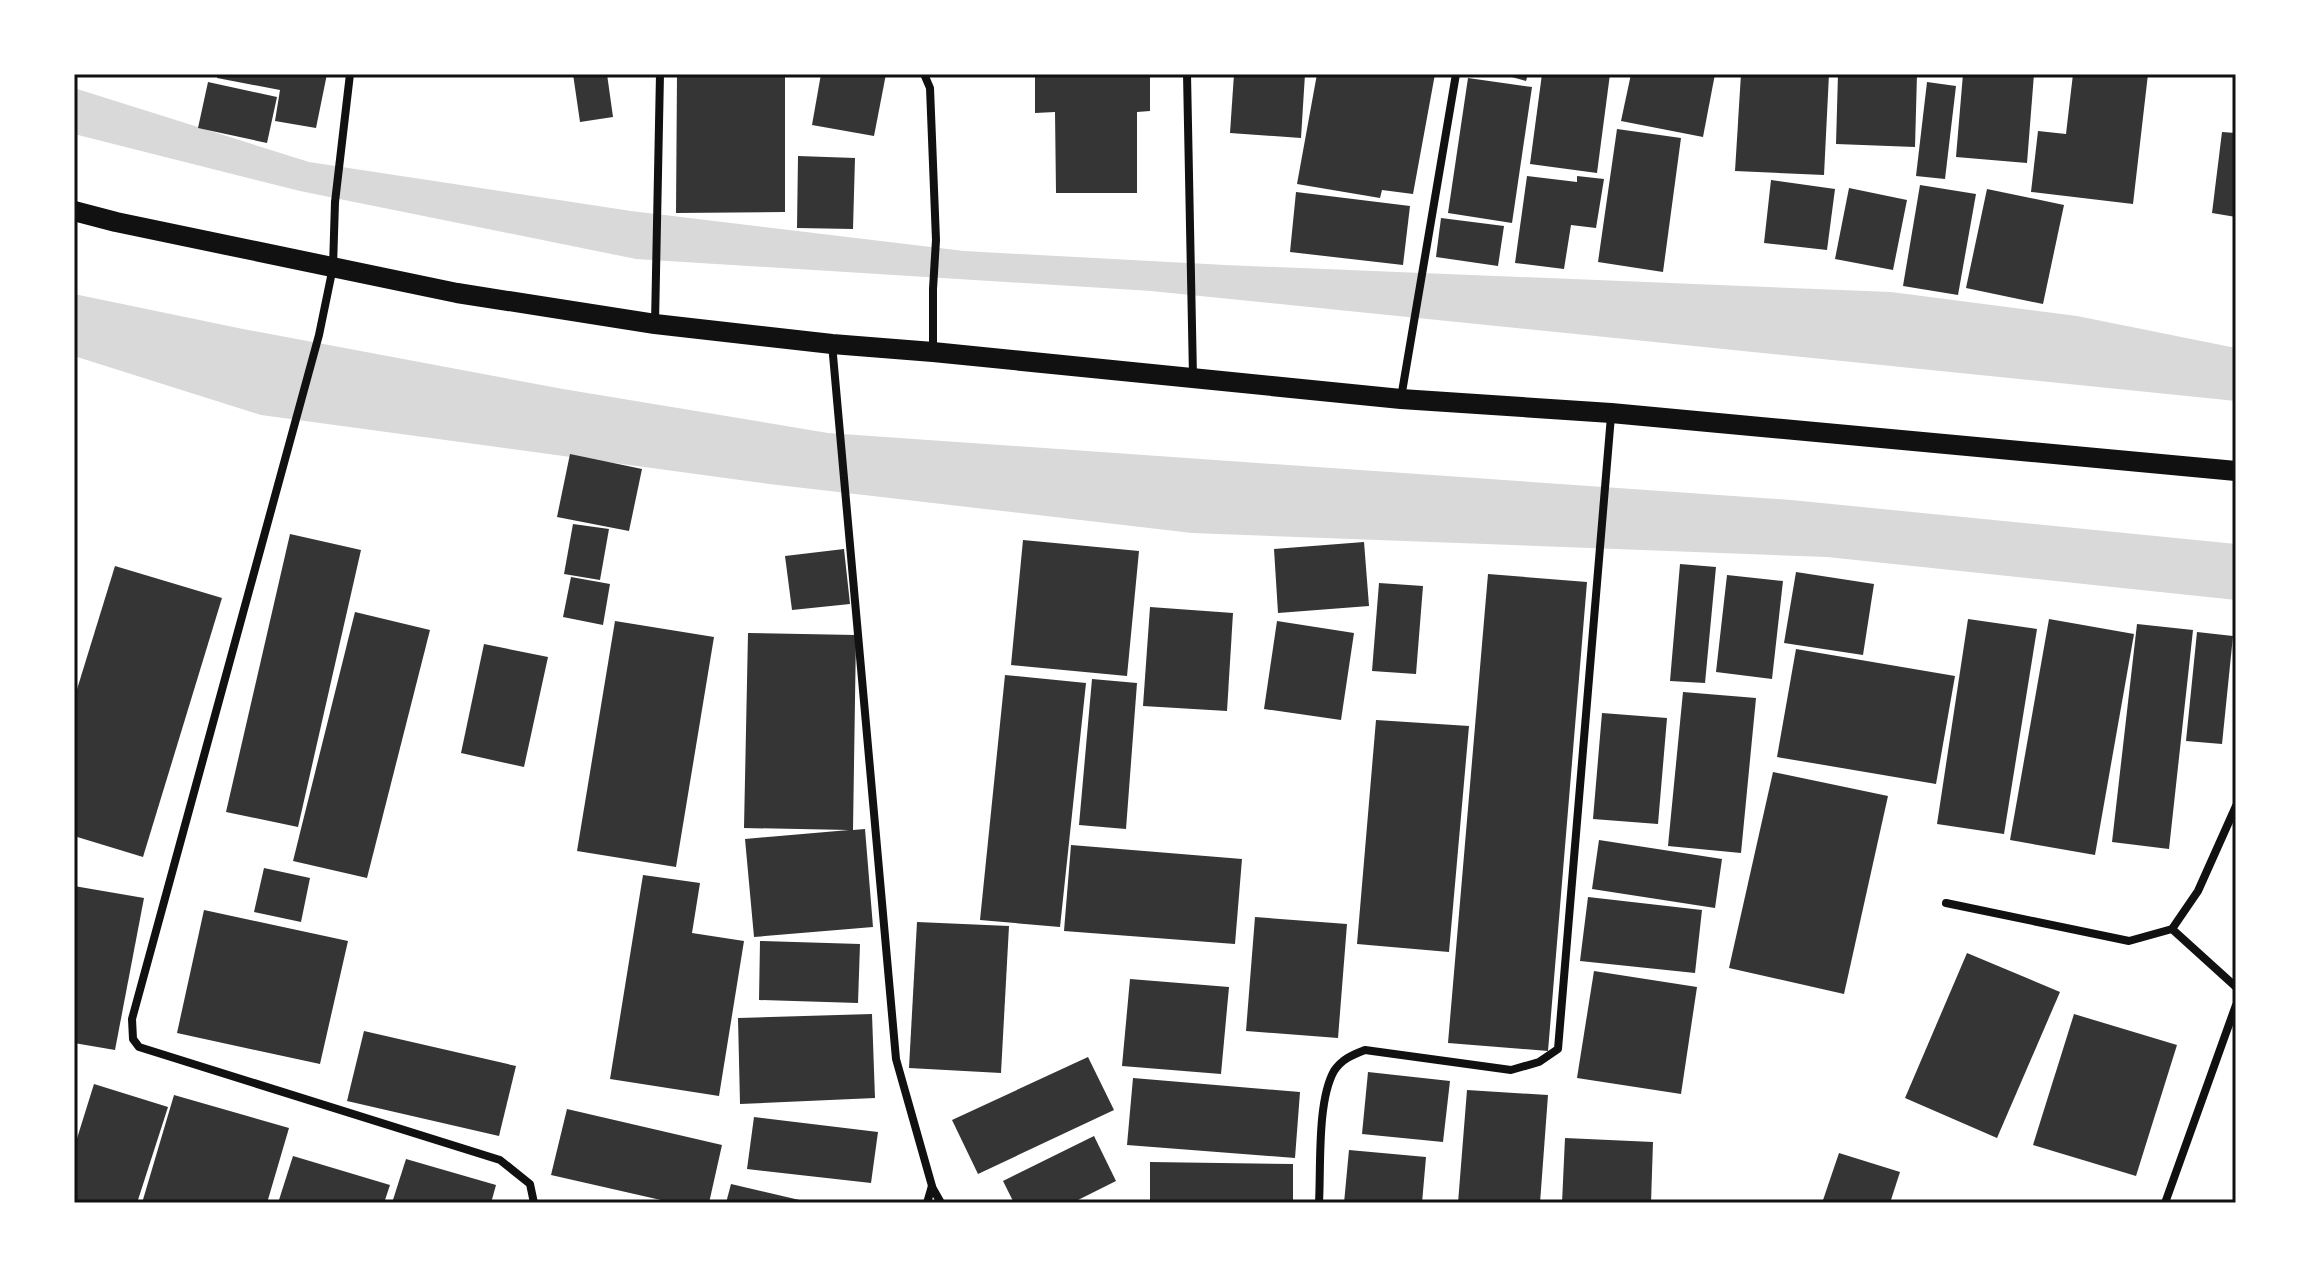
<svg xmlns="http://www.w3.org/2000/svg" width="2310" height="1277" viewBox="0 0 2310 1277" font-family="Barlow,sans-serif">
  <rect width="100%" height="100%" fill="#fff"/>
  <g fill="#d9d9d9">
    <polygon points="74,88 309,162 631,211 964,251 1225,265 1891,292 2077,316 2236,348 2236,401 1151,291 636,259 300,191 74,134"/>
    <polygon points="74,294 243,329 563,389 828,433 1791,500 2236,544 2236,600 1827,557 1192,533 769,484 261,415 74,356"/>
  </g>
  <g fill="#353535">
    <polygon points="218,74 327,74 316,128 275,121 280,90 217,78"/>
    <polygon points="573,74 607,74 613,117 580,122"/>
    <polygon points="677,74 785,74 785,212 676,213"/>
    <polygon points="821,74 886,74 874,136 812,125"/>
    <polygon points="1035,74 1150,74 1150,111 1137,112 1137,193 1056,193 1055,112 1035,113"/>
    <polygon points="1234,74 1305,74 1301,138 1230,133"/>
    <polygon points="1317,74 1435,74 1413,194 1382,190 1380,198 1297,184"/>
    <polygon points="1501,74 1528,74 1526,81"/>
    <polygon points="1542,74 1610,74 1597,173 1530,164"/>
    <polygon points="1631,74 1715,74 1703,137 1621,121"/>
    <polygon points="1741,74 1829,74 1824,175 1735,171"/>
    <polygon points="1838,74 1917,74 1915,147 1836,144"/>
    <polygon points="1963,74 2034,74 2027,163 1956,157"/>
    <polygon points="2073,74 2148,74 2133,204 2031,192 2038,131 2066,134"/>
    <polygon points="1468,78 1532,87 1512,223 1448,213"/>
    <polygon points="208,82 277,97 267,143 198,128"/>
    <polygon points="1927,82 1956,86 1945,179 1916,176"/>
    <polygon points="1617,129 1681,138 1663,272 1598,262"/>
    <polygon points="2222,132 2236,133 2236,217 2212,213"/>
    <polygon points="798,156 855,158 853,229 797,228"/>
    <polygon points="1527,176 1577,182 1577,176 1604,179 1596,228 1571,225 1564,269 1515,263"/>
    <polygon points="1771,180 1835,189 1827,250 1764,243"/>
    <polygon points="1920,185 1976,194 1958,295 1903,286"/>
    <polygon points="1849,188 1907,200 1893,270 1835,259"/>
    <polygon points="1987,189 2064,205 2043,304 1966,288"/>
    <polygon points="1296,192 1410,206 1403,265 1290,252"/>
    <polygon points="1441,218 1504,226 1498,266 1436,257"/>
    <polygon points="570,454 642,469 629,531 557,517"/>
    <polygon points="573,524 609,529 600,580 564,574"/>
    <polygon points="290,534 361,550 298,827 226,812"/>
    <polygon points="1023,540 1139,551 1127,676 1011,665"/>
    <polygon points="1364,542 1369,606 1278,613 1274,549"/>
    <polygon points="844,549 850,604 792,610 785,556"/>
    <polygon points="1680,564 1716,567 1705,683 1670,681"/>
    <polygon points="115,566 222,598 143,857 74,836 74,699"/>
    <polygon points="1796,572 1874,584 1863,655 1784,643"/>
    <polygon points="1488,574 1587,582 1548,1051 1448,1043"/>
    <polygon points="1727,575 1783,581 1772,679 1716,672"/>
    <polygon points="571,577 610,584 603,625 563,617"/>
    <polygon points="1379,583 1423,586 1416,674 1372,671"/>
    <polygon points="1150,607 1233,613 1227,711 1143,706"/>
    <polygon points="355,612 430,630 367,878 293,861"/>
    <polygon points="1968,619 2037,629 2004,834 1937,824"/>
    <polygon points="2049,619 2134,634 2095,855 2010,840"/>
    <polygon points="615,621 714,637 676,867 577,851"/>
    <polygon points="1277,621 1354,633 1341,720 1264,709"/>
    <polygon points="2137,624 2193,630 2169,849 2112,842"/>
    <polygon points="2197,632 2233,636 2222,744 2186,741"/>
    <polygon points="748,633 856,635 853,830 865,829 873,927 754,937 745,839 849,830 744,828"/>
    <polygon points="484,644 548,657 524,767 461,753"/>
    <polygon points="1796,649 1955,676 1936,784 1777,757"/>
    <polygon points="1005,675 1086,683 1060,927 980,920"/>
    <polygon points="1092,679 1137,683 1126,829 1079,825"/>
    <polygon points="1683,692 1756,698 1741,853 1668,846"/>
    <polygon points="1602,713 1667,718 1658,824 1593,819"/>
    <polygon points="1376,720 1469,726 1449,952 1357,944"/>
    <polygon points="1773,772 1888,796 1844,994 1729,968"/>
    <polygon points="1599,840 1722,859 1715,908 1592,889"/>
    <polygon points="1071,845 1242,859 1235,944 1064,931"/>
    <polygon points="264,868 310,878 301,922 254,912"/>
    <polygon points="643,875 700,883 692,933 744,941 719,1096 610,1079"/>
    <polygon points="74,886 144,898 115,1050 74,1043"/>
    <polygon points="1588,897 1702,910 1695,973 1580,961"/>
    <polygon points="204,910 348,941 320,1064 177,1033"/>
    <polygon points="1255,917 1347,924 1338,1038 1246,1031"/>
    <polygon points="917,922 1009,926 1001,1073 909,1068"/>
    <polygon points="760,941 860,944 858,1003 759,1000"/>
    <polygon points="1967,953 2060,992 1997,1138 1905,1098"/>
    <polygon points="1594,971 1697,987 1681,1094 1577,1078"/>
    <polygon points="1130,979 1229,987 1221,1074 1122,1066"/>
    <polygon points="872,1014 875,1098 740,1104 738,1018"/>
    <polygon points="2074,1014 2177,1045 2136,1176 2033,1145"/>
    <polygon points="364,1031 516,1066 499,1136 347,1101"/>
    <polygon points="1088,1057 1114,1110 978,1174 952,1120"/>
    <polygon points="1368,1072 1450,1081 1443,1142 1362,1134"/>
    <polygon points="1133,1078 1300,1092 1295,1158 1127,1145"/>
    <polygon points="94,1084 168,1107 137,1203 74,1203 74,1148"/>
    <polygon points="1467,1090 1548,1095 1540,1203 1458,1203"/>
    <polygon points="174,1095 289,1128 267,1203 142,1203"/>
    <polygon points="567,1109 722,1145 709,1203 674,1203 551,1175"/>
    <polygon points="754,1117 878,1132 871,1183 747,1169"/>
    <polygon points="1094,1136 1116,1181 1072,1203 1014,1203 1003,1181"/>
    <polygon points="1565,1138 1653,1142 1651,1203 1562,1203"/>
    <polygon points="1349,1150 1426,1157 1422,1203 1344,1203"/>
    <polygon points="1839,1153 1900,1172 1890,1203 1822,1203"/>
    <polygon points="293,1156 390,1185 384,1203 278,1203"/>
    <polygon points="406,1159 496,1185 491,1203 392,1203"/>
    <polygon points="1150,1162 1293,1164 1293,1203 1150,1203"/>
    <polygon points="731,1184 808,1202 808,1203 726,1203"/>
  </g>
  <g fill="none" stroke-linecap="round" stroke-linejoin="round">
    <g stroke="#111" stroke-width="8">
      <polyline points="350,74 335,202 333,267 319,335 132,1019 133,1039 139,1047 500,1160 530,1184 534,1203"/>
      <polyline points="924,74 930,88 936,240 933,289 933,351"/>
      <polyline points="1187,74 1193,377"/>
      <polyline points="655,323 660,74"/>
      <polyline points="832,344 896,1059 932,1186 927,1203"/>
      <polyline points="1401,398 1456,74"/>
      <polyline points="1946,903 2129,941 2172,929 2198,891 2236,806"/>
      <polyline points="2172,929 2236,987"/>
      <polyline points="932,1187 941,1203"/>
      <path d="M 1319,1203 C 1321,1167 1317,1101 1334,1071 C 1342,1059 1352,1055 1365,1050 L 1511,1070 L 1539,1062 L 1558,1049 L 1611,416"/>
      <polyline points="2165,1203 2236,1005"/>
    </g>
    <polyline stroke="#111" stroke-width="20" points="74,211 116,222 457,293 655,324 832,344 933,352 1401,399 1611,413 2236,471"/>
  </g>
  <rect width="2310" height="1277" fill="none" stroke="#ffffff" stroke-width="152"/>
  <rect x="76" y="76" width="2158" height="1125" fill="none" stroke="#111" stroke-width="3"/>
</svg>
